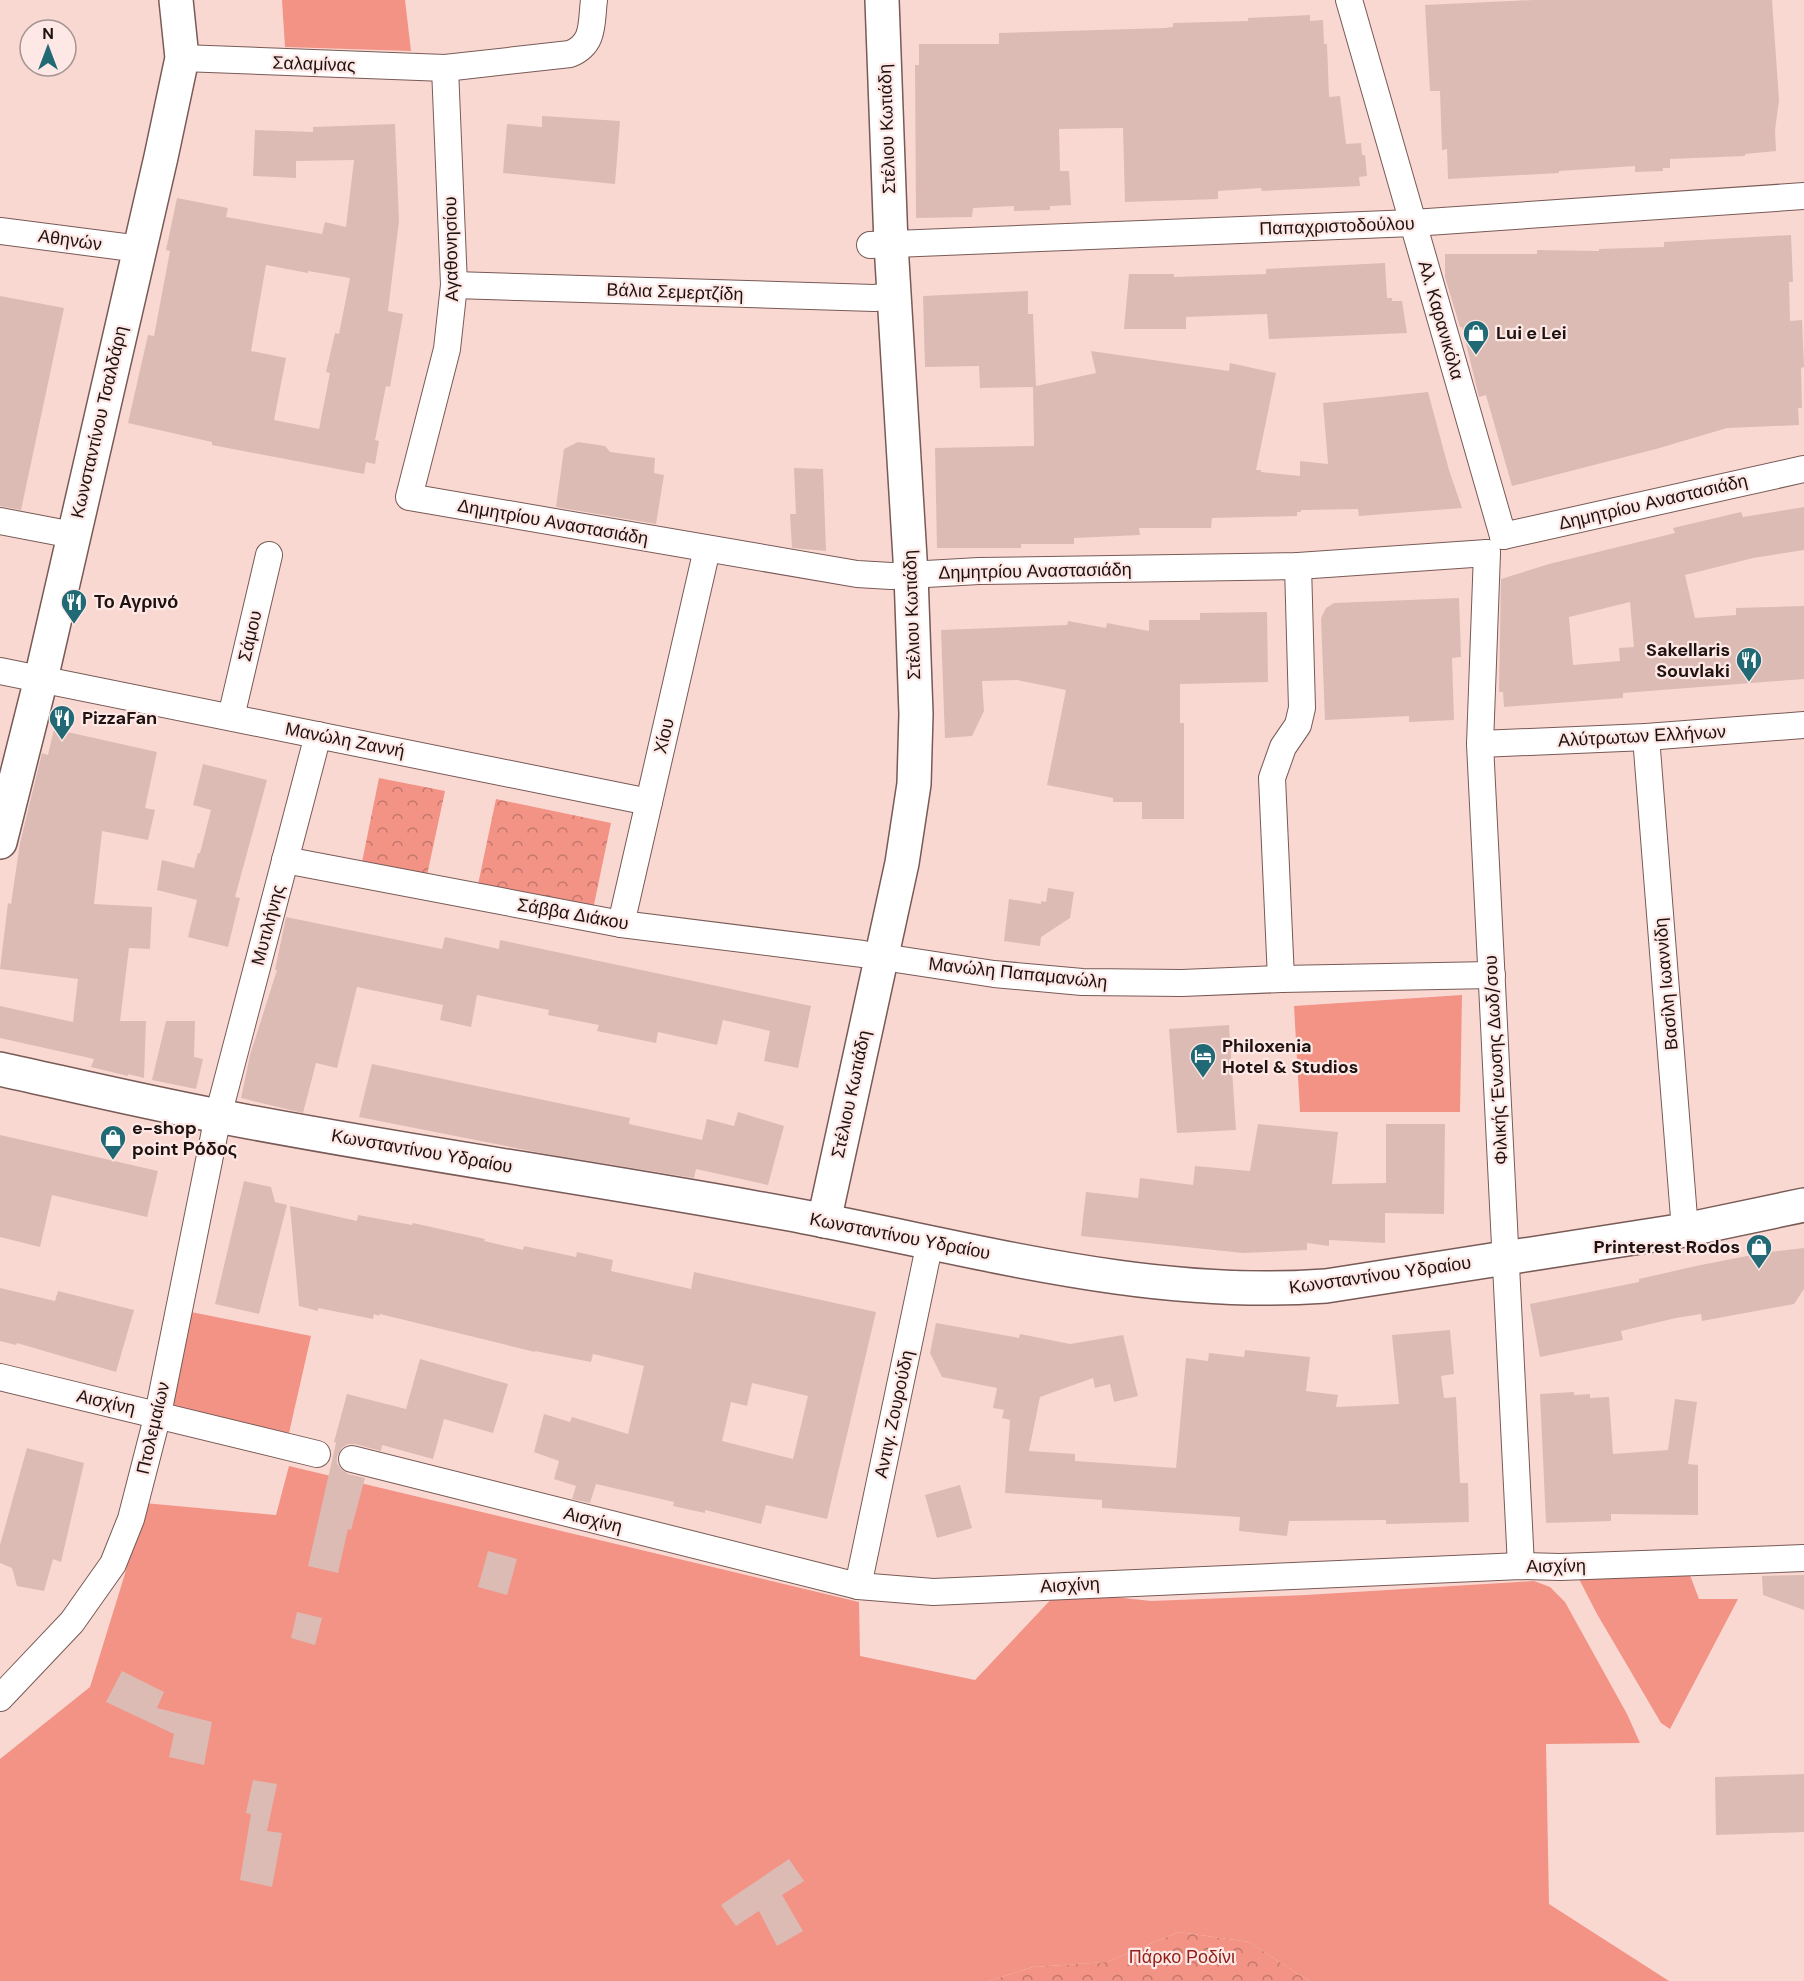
<svg xmlns="http://www.w3.org/2000/svg" width="1804" height="1981" viewBox="0 0 1804 1981" font-family="'DM Sans',sans-serif">
  <defs>
    <pattern id="park-crowns" width="20" height="18" patternUnits="userSpaceOnUse" patternTransform="scale(1.5)"><rect width="20" height="18" fill="#f29386"/><path d="M2 6a3 3 0 1 1 6 0M12 15a3 3 0 1 1 6 0" fill="none" stroke="#c3776c"/></pattern>
  </defs>
  <rect width="100%" height="100%" fill="#fad8d2"/>
  <g fill="#f29386">
    <polygon points="282,0 405,0 411,51 285,47"/>
    <polygon points="1462,995 1460,1112 1300,1112 1294,1006"/>
    <polygon points="186,1311 311,1336 289,1433 164,1406"/>
    <polygon points="289,1466 859,1602 860,1656 975,1680 1059,1591 1151,1601 1306,1595 1534,1581 1550,1587 1565,1602 1627,1714 1640,1743 1546,1744 1549,1904 1669,1981 1309,1981 1249,1942 1179,1932 1107,1962 1033,1967 989,1981 0,1981 0,1759 90,1687 124,1577 144,1503 276,1515"/>
    <polygon points="1688,1570 1699,1599 1738,1599 1670,1729 1661,1723 1597,1614 1579,1579"/>
  </g>
  <g fill="url(#park-crowns)">
    <polygon points="379,778 445,791 426,880 361,867"/>
    <polygon points="496,799 611,823 591,919 476,894"/>
    <polygon points="1179,1932 1249,1942 1309,1981 989,1981 1033,1967 1107,1962"/>
  </g>
  <g fill="#dcbbb5" fill-rule="evenodd">
    <polygon points="1533,0 1772,0 1779,100 1775,130 1776,151 1745,154 1745,156 1670,159 1670,168 1663,168 1663,171 1635,172 1635,166 1559,171 1559,173 1448,179 1447,149 1442,150 1440,91 1430,91 1425,5"/>
    <polygon points="1310,15 1310,21 1323,20 1324,44 1327,44 1329,97 1340,96 1346,144 1361,143 1362,155 1365,155 1367,176 1359,177 1360,186 1262,191 1261,188 1218,191 1218,199 1125,202 1123,128 1059,129 1060,171 1069,171 1071,205 1050,206 1050,210 1014,211 1014,206 973,208 972,217 916,218 915,65 919,65 919,44 999,44 999,33 1165,28 1173,27 1173,23 1248,21 1248,18"/>
    <polygon points="542,116 620,121 615,184 503,173 507,124 542,127"/>
    <path d="M 395,124 L 399,221 L 388,311 L 403,314 L 390,387 L 386,386 L 375,440 L 379,441 L 375,464 L 366,462 L 364,474 L 212,445 L 212,442 L 128,423 L 148,335 L 154,336 L 170,251 L 166,250 L 177,198 L 228,208 L 226,217 L 322,234 L 325,222 L 346,227 L 354,160 L 296,161 L 296,178 L 253,176 L 255,130 L 313,132 L 313,127 ZM 266,265 L 308,273 L 308,271 L 350,278 L 339,334 L 335,333 L 326,372 L 330,373 L 319,429 L 274,420 L 286,358 L 251,351 Z"/>
    <polygon points="1791,235 1793,282 1789,282 1790,321 1802,320 1804,367 1801,368 1802,408 1798,408 1799,425 1727,428 1656,449 1512,486 1486,395 1479,397 1462,327 1460,327 1445,277 1445,254 1537,254 1537,250 1599,251 1599,249 1664,247 1664,242"/>
    <polygon points="1385,263 1387,298 1392,298 1392,301 1402,301 1407,333 1269,339 1267,314 1186,317 1186,329 1124,329 1129,274 1174,274 1174,277 1266,274 1266,269"/>
    <polygon points="1028,291 1028,314 1033,314 1036,386 1096,373 1091,351 1229,371 1230,363 1276,373 1256,470 1261,470 1261,472 1300,476 1300,461 1328,464 1323,403 1428,392 1449,470 1462,508 1359,516 1358,509 1301,510 1301,512 1297,512 1297,516 1212,518 1211,528 1139,528 1140,535 1074,538 1074,544 1021,544 1021,548 937,548 935,448 1034,446 1033,387 980,388 979,366 925,367 923,296"/>
    <polygon points="0,296 64,308 21,510 0,506"/>
    <polygon points="578,442 605,446 610,452 655,458 654,473 664,475 656,524 556,507 564,449"/>
    <polygon points="794,468 823,469 826,551 792,548 790,514 796,514"/>
    <path d="M 1804,507 L 1804,550 L 1753,558 L 1685,575 L 1695,618 L 1736,615 L 1736,608 L 1804,606 L 1804,679 L 1623,693 L 1623,698 L 1504,707 L 1503,692 L 1499,692 L 1501,579 L 1549,564 L 1675,533 L 1673,528 L 1741,512 L 1743,517 ZM 1630,602 L 1634,647 L 1619,648 L 1620,661 L 1573,665 L 1569,617 Z"/>
    <polygon points="1459,598 1461,657 1452,658 1454,720 1409,722 1409,716 1325,720 1321,618 1326,608 1334,603"/>
    <polygon points="1267,612 1268,682 1180,684 1180,723 1184,723 1184,819 1142,819 1142,802 1113,802 1113,798 1047,785 1066,690 1017,680 982,681 984,711 972,736 945,738 941,630 1067,625 1068,621 1106,628 1107,623 1149,631 1149,620 1200,620 1200,613"/>
    <polygon points="54,729 157,752 145,808 155,810 148,840 102,831 94,904 152,907 150,949 129,948 120,1021 146,1021 144,1078 128,1074 128,1076 91,1067 94,1059 0,1038 0,1006 73,1022 78,979 0,969 8,903 11,904 20,843 42,753 48,755"/>
    <polygon points="203,764 267,780 235,897 240,898 228,947 188,937 197,900 157,890 162,860 194,868 198,853 200,853 211,810 193,805"/>
    <polygon points="1048,888 1074,892 1070,918 1041,937 1040,946 1004,941 1009,899 1041,904 1041,901 1046,902"/>
    <polygon points="286,917 442,949 445,937 499,949 500,940 811,1006 798,1068 764,1061 770,1031 723,1020 717,1045 658,1032 656,1043 597,1031 599,1025 548,1015 549,1010 477,995 471,1027 440,1020 443,1005 357,987 337,1068 316,1063 303,1113 241,1098 250,1055 277,970 275,970"/>
    <polygon points="166,1021 195,1021 194,1057 203,1059 196,1089 152,1080"/>
    <polygon points="1229,1025 1236,1130 1177,1133 1169,1029"/>
    <polygon points="372,1064 630,1118 629,1124 702,1140 707,1119 734,1126 738,1112 784,1126 768,1185 696,1169 694,1178 541,1153 359,1117"/>
    <polygon points="1258,1124 1338,1132 1332,1184 1386,1183 1386,1124 1445,1124 1444,1214 1385,1213 1385,1243 1329,1240 1329,1246 1307,1243 1307,1250 1243,1253 1081,1236 1086,1192 1138,1198 1140,1178 1193,1185 1195,1166 1250,1171"/>
    <polygon points="0,1135 158,1171 147,1217 52,1195 40,1247 0,1237"/>
    <polygon points="244,1181 271,1187 275,1202 287,1205 259,1314 215,1304"/>
    <path d="M 290,1206 L 357,1221 L 358,1215 L 412,1225 L 413,1223 L 485,1239 L 484,1241 L 523,1250 L 524,1246 L 576,1257 L 577,1252 L 613,1260 L 611,1271 L 691,1289 L 694,1272 L 876,1312 L 827,1519 L 766,1505 L 761,1524 L 705,1510 L 705,1513 L 673,1506 L 674,1502 L 596,1484 L 590,1503 L 572,1499 L 576,1486 L 554,1479 L 559,1461 L 534,1452 L 544,1414 L 570,1422 L 572,1417 L 628,1434 L 644,1366 L 593,1354 L 591,1362 L 535,1351 L 535,1352 L 380,1314 L 379,1316 L 374,1314 L 373,1319 L 318,1308 L 318,1311 L 299,1306 ZM 752,1383 L 808,1396 L 793,1459 L 722,1441 L 731,1402 L 747,1406 Z"/>
    <polygon points="1804,1248 1804,1289 1794,1304 1702,1321 1701,1314 1676,1318 1621,1331 1623,1340 1540,1357 1530,1304 1639,1282 1639,1279 1696,1266 1762,1253"/>
    <polygon points="0,1288 55,1301 58,1291 134,1310 116,1372 17,1343 16,1345 0,1341"/>
    <polygon points="936,1323 1019,1338 1020,1334 1070,1344 1123,1335 1138,1396 1114,1402 1110,1384 1095,1388 1093,1378 1040,1397 1029,1451 1075,1454 1075,1461 1176,1468 1186,1358 1208,1361 1209,1353 1244,1357 1245,1350 1310,1357 1306,1391 1338,1395 1336,1407 1399,1404 1392,1335 1450,1330 1454,1374 1441,1376 1444,1398 1456,1397 1460,1483 1468,1483 1469,1522 1386,1524 1386,1520 1289,1521 1287,1536 1239,1531 1240,1517 1102,1508 1102,1500 1005,1493 1010,1420 1002,1418 1004,1410 993,1408 997,1388 942,1377 930,1353"/>
    <polygon points="420,1359 508,1384 493,1433 444,1419 433,1459 382,1445 381,1451 355,1444 348,1444 342,1448 337,1456 337,1463 341,1469 348,1474 365,1478 351,1530 348,1529 338,1573 308,1566 336,1443 334,1442 347,1394 406,1409"/>
    <polygon points="1574,1392 1574,1395 1590,1394 1590,1398 1609,1397 1613,1454 1668,1450 1675,1399 1697,1402 1688,1464 1698,1465 1698,1515 1611,1514 1611,1521 1546,1523 1540,1394"/>
    <polygon points="27,1448 84,1463 61,1562 53,1559 44,1591 17,1586 12,1568 0,1563 0,1545"/>
    <polygon points="960,1485 972,1528 937,1538 925,1495"/>
    <polygon points="488,1551 517,1559 507,1595 478,1587"/>
    <polygon points="1804,1575 1804,1610 1763,1595 1762,1576"/>
    <polygon points="297,1612 322,1618 315,1645 291,1638"/>
    <polygon points="122,1671 164,1692 157,1708 212,1722 204,1765 169,1757 174,1734 106,1702"/>
    <polygon points="1804,1774 1804,1832 1716,1835 1715,1777"/>
    <polygon points="253,1780 277,1784 267,1831 282,1833 272,1887 240,1880 251,1814 246,1813"/>
    <polygon points="789,1859 804,1881 782,1895 803,1931 777,1946 759,1911 736,1926 721,1905"/>
  </g>
  <g fill="none" stroke-linecap="round" stroke-linejoin="round">
    <g stroke="#785a56" stroke-width="28">
      <g id="street">
        <polyline points="1349,0 1503,536"/>
        <path d="M 182,58 L 445,68 L 570,54 C 595,44 591,23 594,0"/>
        <polyline points="445,68 454,285 447,349 409,497 857,574 891,576 979,571 1298,566 1487,553"/>
        <polyline points="0,231 140,249"/>
        <polyline points="870,245 1413,223 1804,196"/>
        <polyline points="454,285 874,298 895,296"/>
        <polyline points="0,521 73,535"/>
        <polyline points="1503,536 1804,469"/>
        <polyline points="1487,553 1480,744 1521,1566"/>
        <polyline points="0,671 649,802"/>
        <polyline points="231,717 269,555"/>
        <polyline points="1646,737 1685,1230"/>
        <polyline points="1480,744 1646,737 1804,725"/>
        <polyline points="285,860 621,924 863,954 994,974 1082,982 1182,983 1281,979 1492,975"/>
        <polyline points="621,924 707,549"/>
        <polyline points="1281,979 1272,778 1283,747 1298,725 1302,708 1298,566"/>
        <polyline points="0,1377 317,1454"/>
        <polyline points="352,1459 858,1586 933,1592 1521,1566 1560,1567 1804,1558"/>
        <polyline points="858,1586 930,1242"/>
        <polyline points="0,1698 72,1622 113,1564 131,1519 158,1414 218,1116 318,735"/>
      </g>
    </g>
    <g stroke="#785a56" stroke-width="36">
      <g id="secondary">
        <polyline points="0,842 41,679 161,157 182,58 176,0"/>
        <path d="M 0,1069 C 73,1085 145,1102 218,1116 C 413,1154 610,1180 805,1217 C 978,1250 1148,1299 1326,1286 L 1685,1230 L 1804,1205"/>
        <polyline points="824,1221 902,863 914,784 916,714 911,575 891,244 882,0"/>
      </g>
    </g>
    <use href="#street" stroke="#fff" stroke-width="26"/>
    <use href="#secondary" stroke="#fff" stroke-width="33"/>
  </g>
  <defs>
    <g id="shop-pin" transform="scale(1.35)"><path d="M0 17L-7.5 6A9.5 9.5 0 1 1 7.5 6Z" fill="#216a75" stroke="#fee8e5"/><path d="M-5-2.5h2.3a2.7 3.5 0 0 1 5.4 0H5L5.5 6h-11ZM-1.5-2.5h3a1.5 2.3 0 0 0-3 0Z" fill="#fff"/></g>
    <g id="restaurant-pin" transform="scale(1.35)"><path d="M0 17L-7.5 6A9.5 9.5 0 1 1 7.5 6Z" fill="#216a75" stroke="#fee8e5"/><path d="M-5-6h1v4h1v-4h1v4h1v-4h1v5L-1.5 .5V6h-2V.5L-5-1ZM5-6V6H3V1.5H1.5Q1.5-4 5-6Z" fill="#fff"/></g>
    <g id="hotel-pin" transform="scale(1.35)"><path d="M0 17L-7.5 6A9.5 9.5 0 1 1 7.5 6Z" fill="#216a75" stroke="#fee8e5"/><path d="M-6-4.5h1.5V1H6V5H4.5V3h-9V5H-6ZM-4 0a1.8 1.8 0 1 1 3.6 0ZM.5 0V-2.5h3Q6-2.5 6 0Z" fill="#fff"/></g>
  </defs>
  <g fill-rule="evenodd">
    <use href="#shop-pin" x="1476" y="333"/>
    <use href="#restaurant-pin" x="74" y="602"/>
    <use href="#restaurant-pin" x="1749" y="660"/>
    <use href="#restaurant-pin" x="62" y="718"/>
    <use href="#hotel-pin" x="1203" y="1056"/>
    <use href="#shop-pin" x="113" y="1138"/>
    <use href="#shop-pin" x="1759" y="1247"/>
  </g>
  <g text-anchor="middle" stroke-width="4.5" stroke-linejoin="round" paint-order="stroke">
    <g font-size="18" fill="#1e1311" stroke="#fee8e5">
      <text transform="translate(314 64) rotate(2)" y="6">Σαλαμίνας</text>
      <text transform="translate(887 129) rotate(-92)" y="6">Στέλιου Κωτιάδη</text>
      <text transform="translate(1337 226) rotate(-2)" y="6">Παπαχριστοδούλου</text>
      <text transform="translate(70 240) rotate(8)" y="6">Αθηνών</text>
      <text transform="translate(451 249) rotate(-91)" y="6">Αγαθονησίου</text>
      <text transform="translate(675 292) rotate(2)" y="6">Βάλια Σεμερτζίδη</text>
      <text transform="translate(1441 320) rotate(74)" y="6">Αλ. Καρανικόλα</text>
      <text transform="translate(99 422) rotate(-77)" y="6">Κωνσταντίνου Τσαλδάρη</text>
      <text transform="translate(1653 502) rotate(-13)" y="6">Δημητρίου Αναστασιάδη</text>
      <text transform="translate(553 522) rotate(10)" y="6">Δημητρίου Αναστασιάδη</text>
      <text transform="translate(1035 571) rotate(-1)" y="6">Δημητρίου Αναστασιάδη</text>
      <text transform="translate(912 615) rotate(-92)" y="6">Στέλιου Κωτιάδη</text>
      <text transform="translate(250 636) rotate(-77)" y="6">Σάμου</text>
      <text transform="translate(664 736) rotate(-77)" y="6">Χίου</text>
      <text transform="translate(1642 736) rotate(-3)" y="6">Αλύτρωτων Ελλήνων</text>
      <text transform="translate(345 740) rotate(11)" y="6">Μανώλη Ζαννή</text>
      <text transform="translate(573 914) rotate(10)" y="6">Σάββα Διάκου</text>
      <text transform="translate(268 925) rotate(-75)" y="6">Μυτιλήνης</text>
      <text transform="translate(1018 973) rotate(6)" y="6">Μανώλη Παπαμανώλη</text>
      <text transform="translate(1666 984) rotate(-95)" y="6">Βασίλη Ιωαννίδη</text>
      <text transform="translate(1496 1060) rotate(-93)" y="6">Φιλικής Ένωσης Δωδ/σου</text>
      <text transform="translate(851 1094) rotate(-78)" y="6">Στέλιου Κωτιάδη</text>
      <text transform="translate(422 1151) rotate(10)" y="6">Κωνσταντίνου Υδραίου</text>
      <text transform="translate(900 1236) rotate(11)" y="6">Κωνσταντίνου Υδραίου</text>
      <text transform="translate(1380 1275) rotate(-8)" y="6">Κωνσταντίνου Υδραίου</text>
      <text transform="translate(106 1402) rotate(13)" y="6">Αισχίνη</text>
      <text transform="translate(894 1414) rotate(-78)" y="6">Αντιγ. Ζουρούδη</text>
      <text transform="translate(153 1428) rotate(-77)" y="6">Πτολεμαίων</text>
      <text transform="translate(593 1520) rotate(14)" y="6">Αισχίνη</text>
      <text transform="translate(1556 1566) rotate(-1)" y="6">Αισχίνη</text>
      <text transform="translate(1070 1585) rotate(-3)" y="6">Αισχίνη</text>
    </g>
    <g font-size="18" font-weight="bold" fill="#1e1311" stroke="#fee8e5" text-anchor="start">
      <text x="1496" y="339">Lui e Lei</text>
      <text x="94" y="608">Το Αγρινό</text>
      <text x="1730" y="656" text-anchor="end">Sakellaris<tspan x="1730" dy="21">Souvlaki</tspan></text>
      <text x="82" y="724">PizzaFan</text>
      <text x="1222" y="1052">Philoxenia<tspan x="1222" dy="21">Hotel &amp; Studios</tspan></text>
      <text x="132" y="1134">e-shop<tspan x="132" dy="21">point Ρόδος</tspan></text>
      <text x="1740" y="1253" text-anchor="end">Printerest Rodos</text>
    </g>
    <g font-size="18" fill="#911e17" stroke="#fee8e5">
      <text x="1182" y="1963">Πάρκο Ροδίνι</text>
    </g>
  </g>
  <g transform="translate(48 48)"><circle r="28" fill="#fee8e5" stroke="#a49390" stroke-width="1.5"/>
  <path d="M0-4.5L10 22L0 15L-10 22Z" fill="#216a75"/>
  <text y="-9" font-size="16" font-weight="bold" text-anchor="middle" fill="#1e1311">N</text>
  </g>
</svg>
